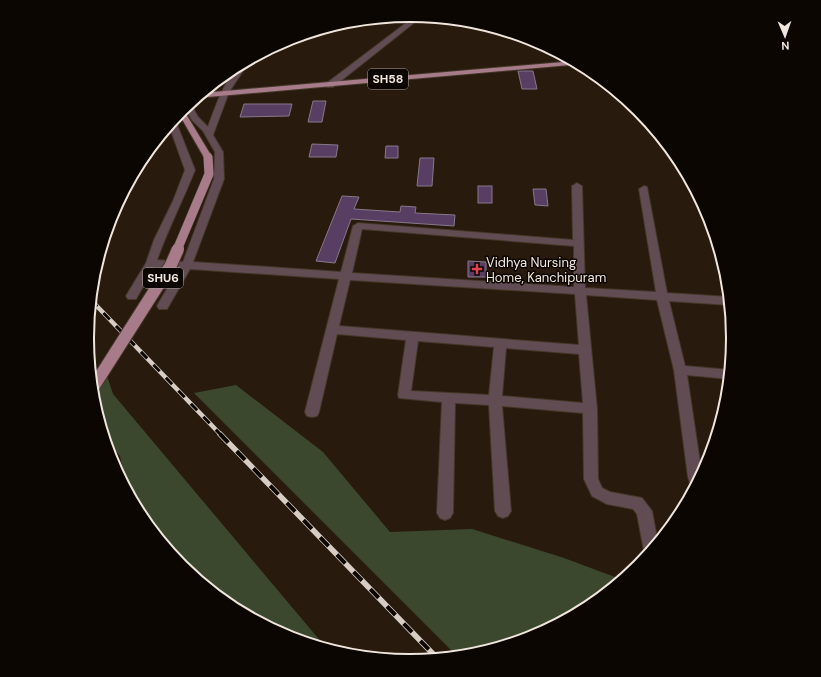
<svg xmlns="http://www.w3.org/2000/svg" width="821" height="677" viewBox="0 0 821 677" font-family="'DM Sans',sans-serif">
  <rect width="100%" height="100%" fill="#281a0c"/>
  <g fill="#3b482d">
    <polygon points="106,373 113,394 328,650 286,637 231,607 182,567 141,518 128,494 120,456 105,440 93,401 92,387"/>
    <path d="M 236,385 L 323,452 L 390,532 L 472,529 L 564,558 L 623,580 C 612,589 602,600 590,608 C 555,631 500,653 458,657 L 194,393 Z"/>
  </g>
  <g fill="#593e63" stroke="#86788b">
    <polygon points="518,71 533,71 537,89 522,89"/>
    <polygon points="313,101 326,101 322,122 308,122"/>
    <polygon points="244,104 292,104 289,116 240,117"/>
    <polygon points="312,144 338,145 336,157 309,157"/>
    <polygon points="386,146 398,146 398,158 385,158"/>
    <polygon points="420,158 434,158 432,186 417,186"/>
    <rect x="478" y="186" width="14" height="17"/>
    <polygon points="533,189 546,189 548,206 535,205"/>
    <polygon points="342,196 359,197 354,209 400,212 401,206 416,207 415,213 455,215 454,226 351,219 335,263 316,261"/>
    <polygon points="468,261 486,262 486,277 468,277"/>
  </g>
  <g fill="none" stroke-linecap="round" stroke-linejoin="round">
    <g stroke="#443729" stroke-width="2">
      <g id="minor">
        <polygon points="384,18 413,19 416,21 413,23 375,21 372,19"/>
        <path d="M 248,61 L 249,62 L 229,92 L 213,135 L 223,152 L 224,179 L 193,262 L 341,272 L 353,226 L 358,223 L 573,240 L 572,186 L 577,183 L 582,186 L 585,288 L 656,292 L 639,189 L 644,186 L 647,187 L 667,293 L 730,297 L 730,305 L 669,301 L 685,366 L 731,370 L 730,379 L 687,375 L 702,476 L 694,490 L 692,489 L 688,477 L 674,370 L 657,300 L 586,295 L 597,409 L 598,479 L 602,488 L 610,492 L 642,498 L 652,511 L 658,544 L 648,557 L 644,551 L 637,514 L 633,509 L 607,504 L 592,496 L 584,479 L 583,413 L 502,406 L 511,511 L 508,516 L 503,518 L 498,516 L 495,511 L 489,405 L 455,403 L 453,513 L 450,518 L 445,520 L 440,518 L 437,513 L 442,402 L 399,398 L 398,395 L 406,340 L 337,334 L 319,412 L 317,416 L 312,417 L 307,416 L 305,412 L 339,279 L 190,269 L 167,309 L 159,309 L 157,306 L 179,268 L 154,267 L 136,299 L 128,299 L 126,296 L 146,263 L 154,240 L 173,201 L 185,170 L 169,125 L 173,120 L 176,122 L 195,170 C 183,200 168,229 157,260 L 183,262 L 214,179 L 215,152 L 203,131 L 192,120 L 185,107 L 190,103 L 198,117 L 208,127 C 216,105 226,72 248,61 ZM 362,229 L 574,246 L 574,287 L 352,273 ZM 350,280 L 575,294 L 579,345 L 339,326 ZM 418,341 L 494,347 L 489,395 L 411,391 ZM 506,348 L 579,354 L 583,403 L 502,396 Z"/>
      </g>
    </g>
    <g stroke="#443729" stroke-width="2">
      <polygon id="tertiary" points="412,15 418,16 415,22 333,87 327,87 327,83 410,20"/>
    </g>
    <g stroke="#443729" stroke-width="2">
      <g id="primary">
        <polygon points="575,61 581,64 196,98 202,93"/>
        <polygon points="183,109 212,157 211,159 205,159 179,114"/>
      </g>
    </g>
    <use href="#minor" fill="#624c53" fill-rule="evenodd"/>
    <use href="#tertiary" fill="#624c53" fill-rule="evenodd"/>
    <use href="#primary" fill="#a77b89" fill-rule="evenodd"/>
    <g stroke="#d8cdc4" stroke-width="4.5">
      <polyline id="rail-far1" points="91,300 221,435"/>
    </g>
    <g stroke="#d8cdc4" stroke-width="5.5">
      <polyline id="rail" points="220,434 438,659"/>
    </g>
    <use href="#rail-far1" stroke="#0c0603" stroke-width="3" stroke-dasharray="9" stroke-linecap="butt"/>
    <use href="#rail" stroke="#0c0603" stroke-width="4" stroke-dasharray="12" stroke-linecap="butt"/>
    <g stroke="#443729" stroke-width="10" stroke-linecap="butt">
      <polyline id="primary-bridge-far1" points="177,250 209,174 208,157"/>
    </g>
    <g stroke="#443729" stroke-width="14" stroke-linecap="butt">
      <polyline id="primary-bridge" points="92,389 171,265 178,249"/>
    </g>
    <use href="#primary-bridge-far1" stroke="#a77b89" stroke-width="9"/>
    <use href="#primary-bridge" stroke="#a77b89" stroke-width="12"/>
  </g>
  <path fill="#e0444e" stroke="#0c0603" stroke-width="1.5" d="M475 263h4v4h4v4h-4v4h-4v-4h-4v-4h4z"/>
  <g text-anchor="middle" stroke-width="3" stroke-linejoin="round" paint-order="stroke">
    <g fill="#0c0603" stroke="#aca39c" stroke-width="1">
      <rect x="368" y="69" width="40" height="20" rx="3"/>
      <rect x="143" y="268" width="40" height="20" rx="3"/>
    </g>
    <g font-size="12" font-weight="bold" fill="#f0e6dd">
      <text x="388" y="83">SH58</text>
      <text x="163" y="282">SHU6</text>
    </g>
    <g font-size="13" fill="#f0e6dd" stroke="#0c0603" text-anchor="start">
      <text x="486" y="267">Vidhya Nursing<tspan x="486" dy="15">Home, Kanchipuram</tspan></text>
    </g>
  </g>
  <path d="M0 0H821V677H0ZM94 338a316 316 0 1 1 632 0a316 316 0 1 1-632 0Z" fill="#0c0603" fill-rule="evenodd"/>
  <path fill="none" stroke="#f0e6dd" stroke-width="2" d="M94 338a316 316 0 1 1 632 0a316 316 0 1 1-632 0Z"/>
  <g transform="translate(785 36) rotate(178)" stroke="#0c0603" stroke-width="3" paint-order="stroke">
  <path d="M0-3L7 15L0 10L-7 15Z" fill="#f0e6dd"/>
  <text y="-6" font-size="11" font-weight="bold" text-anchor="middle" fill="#f0e6dd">N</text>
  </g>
</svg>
